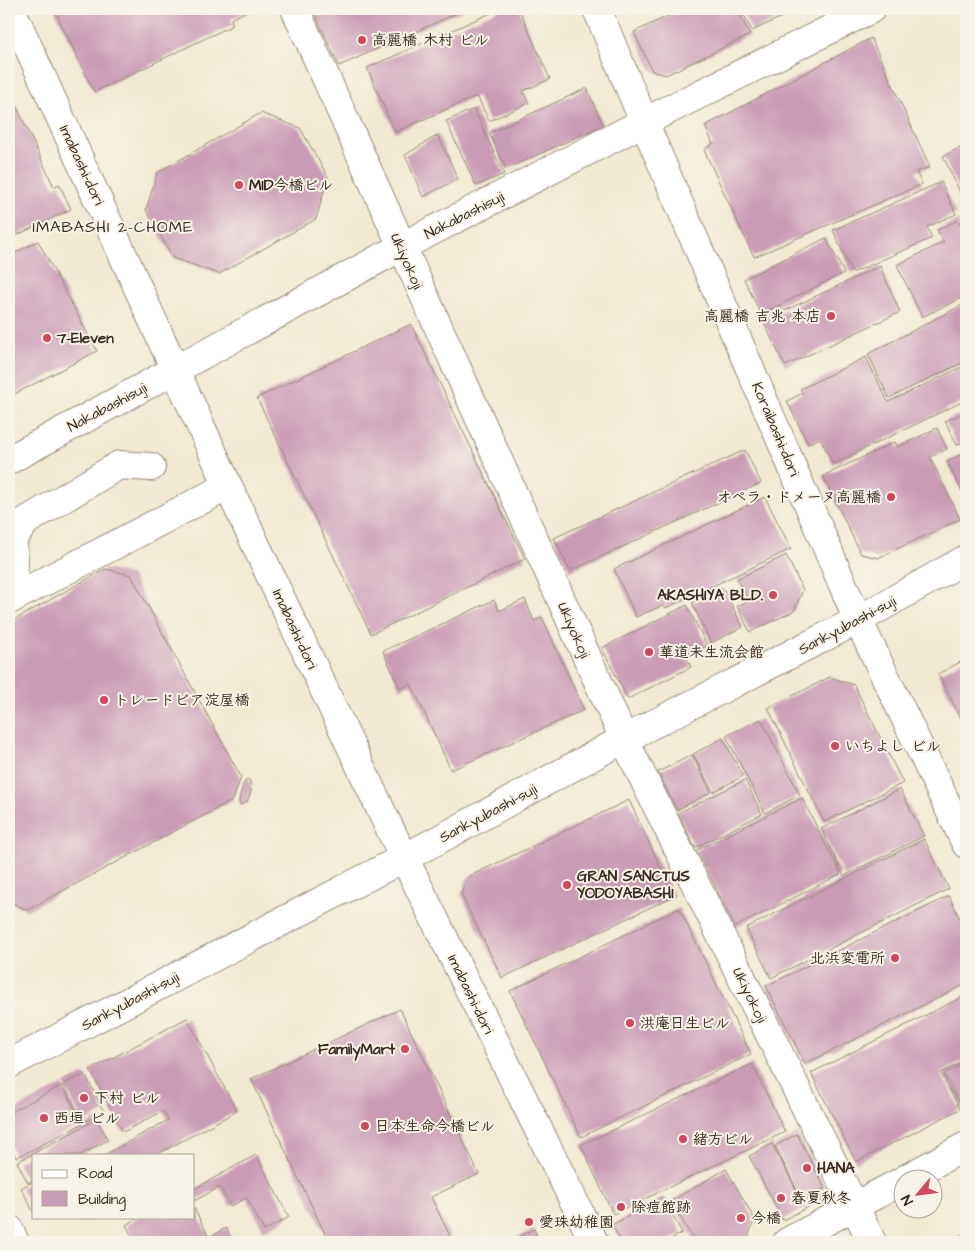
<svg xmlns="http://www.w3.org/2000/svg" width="975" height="1251" viewBox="0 0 975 1251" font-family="'Architects Daughter','Klee One',sans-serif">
  <rect width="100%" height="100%" fill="#f7f3e8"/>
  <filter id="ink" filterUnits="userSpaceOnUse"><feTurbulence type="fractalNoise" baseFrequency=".02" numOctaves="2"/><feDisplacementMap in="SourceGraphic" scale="10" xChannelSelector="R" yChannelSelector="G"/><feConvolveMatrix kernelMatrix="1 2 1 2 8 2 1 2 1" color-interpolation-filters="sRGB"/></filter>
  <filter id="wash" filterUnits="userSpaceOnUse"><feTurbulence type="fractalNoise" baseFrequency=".0096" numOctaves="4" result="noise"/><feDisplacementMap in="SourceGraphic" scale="20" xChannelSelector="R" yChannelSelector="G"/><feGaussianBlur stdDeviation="1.12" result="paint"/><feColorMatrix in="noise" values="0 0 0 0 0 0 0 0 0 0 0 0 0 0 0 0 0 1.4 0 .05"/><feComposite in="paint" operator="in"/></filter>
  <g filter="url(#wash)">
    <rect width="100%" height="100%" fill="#f1e9d2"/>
    <g id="blocks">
      <g fill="#c99bb5">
        <polygon points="54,9 251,9 231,19 233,25 94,92"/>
        <polygon points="326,9 466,9 339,66 315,14"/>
        <polygon points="500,9 519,9 550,79 523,91 529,103 489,121 477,96 395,132 367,68"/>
        <polygon points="630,9 642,9 632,13"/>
        <polygon points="683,9 737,9 750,35 666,75 652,71 634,32"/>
        <polygon points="741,9 799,9 752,31"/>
        <polygon points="814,9 825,9 816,13"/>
        <polygon points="871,38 930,167 916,172 922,184 754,257 704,150 713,144 705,126"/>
        <polygon points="587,88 603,125 506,169 489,133"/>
        <polygon points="9,90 54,187 59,184 71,209 9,239"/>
        <polygon points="474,109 504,174 476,186 446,121"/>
        <polygon points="261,113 300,128 328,177 316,219 219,274 173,258 146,210 157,173"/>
        <polygon points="438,135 458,179 423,197 405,155"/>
        <polygon points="966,145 966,205 943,156"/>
        <polygon points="941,182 956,214 927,227 932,238 852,273 833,230"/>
        <polygon points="958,220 966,237 966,296 922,317 897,265 944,242 937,230"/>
        <polygon points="826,238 844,273 761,314 744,279"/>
        <polygon points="38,241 97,351 9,397 9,256"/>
        <polygon points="880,266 900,312 785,366 763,321"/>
        <polygon points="966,303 966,361 889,398 868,354"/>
        <polygon points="411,324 525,559 371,634 257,398"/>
        <polygon points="866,357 888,402 966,365 966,400 833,464 820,438 808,444 787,401 803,393 800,389"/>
        <polygon points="966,412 966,441 957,445 945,421"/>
        <polygon points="937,428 947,449 930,457 960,519 878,558 861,554 823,476 895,442 898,447"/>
        <polygon points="745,450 761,483 570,571 554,538"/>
        <polygon points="966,452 966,499 947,462"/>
        <polygon points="765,497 791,549 666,608 664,605 636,617 614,569"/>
        <polygon points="786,555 803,590 794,611 750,632 737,606 749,601 737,579"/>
        <polygon points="105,569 131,575 241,777 233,800 27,910 10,902 9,899 9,623"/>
        <polygon points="723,588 743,627 711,643 692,603"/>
        <polygon points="525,599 534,621 542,617 584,710 451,770 411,684 400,689 383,651 494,600 499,611"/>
        <polygon points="687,605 707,646 686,657 691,667 628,699 602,648"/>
        <polygon points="966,659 966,728 938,674"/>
        <polygon points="830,677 854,685 903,783 824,822 768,708"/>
        <polygon points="761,719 800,795 765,813 726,736"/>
        <polygon points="723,738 743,776 713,792 693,754"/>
        <polygon points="692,755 711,792 677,810 658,772"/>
        <polygon points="247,779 250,781 251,792 247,802 241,805 239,803 240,795 243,785"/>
        <polygon points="745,780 762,814 695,848 678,813"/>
        <polygon points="900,789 924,836 844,876 821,829"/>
        <polygon points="802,798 841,874 735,927 697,850"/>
        <polygon points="629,800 674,896 502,978 461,894 468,877"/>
        <polygon points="924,839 949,889 771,978 746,928"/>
        <polygon points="949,896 966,931 966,984 805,1064 766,986"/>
        <polygon points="679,908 751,1054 581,1137 510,991"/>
        <polygon points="966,995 966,1060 941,1073 960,1109 856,1162 811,1073"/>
        <polygon points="400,1009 479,1174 431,1197 450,1236 437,1242 329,1242 251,1079"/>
        <polygon points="187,1018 237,1111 156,1155 104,1155 168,1120 163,1111 123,1132 90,1070"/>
        <polygon points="966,1062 966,1112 965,1113 944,1074"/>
        <polygon points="752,1064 785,1132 613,1214 581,1145"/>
        <polygon points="85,1074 104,1112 83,1123 64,1084"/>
        <polygon points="62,1085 82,1124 16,1158 9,1143 9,1113"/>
        <polygon points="97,1119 108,1140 80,1155 34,1155 34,1179 28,1183 17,1162"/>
        <polygon points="797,1134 825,1188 820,1191 824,1199 783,1220 749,1156 772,1144 796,1189 775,1146"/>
        <polygon points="256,1155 289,1217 264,1231 247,1198 230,1206 220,1187 194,1201 194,1189"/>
        <polygon points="726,1169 754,1218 748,1239 743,1242 695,1242 671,1201"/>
        <polygon points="34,1181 34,1213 21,1188"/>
        <polygon points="663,1197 682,1233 666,1242 621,1242 612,1225"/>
        <polygon points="194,1208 209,1237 226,1228 232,1239 226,1242 135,1242 126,1225 140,1217 194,1217"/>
        <polygon points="534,1229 540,1242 508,1242"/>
        <polygon points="966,1233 966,1242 948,1242"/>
        <polygon points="683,1238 686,1242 674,1242"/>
      </g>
    </g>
  </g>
  <g filter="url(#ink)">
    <use href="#blocks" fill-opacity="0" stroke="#968a78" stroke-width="1"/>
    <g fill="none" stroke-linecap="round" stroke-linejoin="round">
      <g stroke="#968a78" stroke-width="30">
        <g id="minor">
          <polyline points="11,9 228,486 388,825 594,1242"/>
          <polyline points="295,9 624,739 872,1242"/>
          <polyline points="597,9 644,122 858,620 966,844"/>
          <polyline points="9,460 401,247 644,122 871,9"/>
          <path d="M 9,533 C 18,551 13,577 9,596"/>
          <polyline points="12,540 26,521 119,465 151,467"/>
          <polyline points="9,600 228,486"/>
          <polyline points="9,1064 440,839 624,739 858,620 966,559"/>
          <polyline points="907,1178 966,1146"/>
          <polyline points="9,1229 15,1242"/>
          <polyline points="787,1242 902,1181"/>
        </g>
      </g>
      <use href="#minor" stroke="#fff" stroke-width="28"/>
    </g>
  </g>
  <g fill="#d1495b" stroke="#f7f3e8" stroke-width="2">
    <circle cx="362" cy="40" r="5"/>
    <circle cx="239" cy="185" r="5"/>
    <circle cx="831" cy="316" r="5"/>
    <circle cx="47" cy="338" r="5"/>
    <circle cx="891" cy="497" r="5"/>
    <circle cx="773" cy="595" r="5"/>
    <circle cx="649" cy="652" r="5"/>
    <circle cx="104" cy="700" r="5"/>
    <circle cx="835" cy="746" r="5"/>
    <circle cx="567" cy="885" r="5"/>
    <circle cx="895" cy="958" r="5"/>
    <circle cx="630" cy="1023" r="5"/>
    <circle cx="405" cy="1049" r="5"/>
    <circle cx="84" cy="1098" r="5"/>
    <circle cx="44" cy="1118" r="5"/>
    <circle cx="365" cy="1126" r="5"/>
    <circle cx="683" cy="1139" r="5"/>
    <circle cx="807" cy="1168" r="5"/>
    <circle cx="781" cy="1198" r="5"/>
    <circle cx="621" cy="1207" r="5"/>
    <circle cx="741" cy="1218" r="5"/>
    <circle cx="529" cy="1222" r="5"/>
  </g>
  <g text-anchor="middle" stroke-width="4" stroke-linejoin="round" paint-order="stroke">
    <g font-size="15" font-weight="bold" fill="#3b2a1e" stroke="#f7f3e8" text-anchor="start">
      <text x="372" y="45">高麗橋 木村 ビル</text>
      <text x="249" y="190">MID今橋ビル</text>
      <text x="821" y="321" text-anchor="end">高麗橋 吉兆 本店</text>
      <text x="57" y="343">7-Eleven</text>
      <text x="881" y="502" text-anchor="end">オペラ・ドメーヌ高麗橋</text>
      <text x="763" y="600" text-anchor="end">AKASHIYA BLD.</text>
      <text x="659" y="657">華道未生流会館</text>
      <text x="114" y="705">トレードピア淀屋橋</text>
      <text x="845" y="751">いちよし ビル</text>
      <text x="577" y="881">GRAN SANCTUS<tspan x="577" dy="17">YODOYABASHI</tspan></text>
      <text x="885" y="963" text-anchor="end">北浜変電所</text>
      <text x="640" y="1028">洪庵日生ビル</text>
      <text x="395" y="1054" text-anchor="end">FamilyMart</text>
      <text x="94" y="1103">下村 ビル</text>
      <text x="54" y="1123">西垣 ビル</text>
      <text x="375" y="1131">日本生命今橋ビル</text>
      <text x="693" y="1144">緒方ビル</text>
      <text x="817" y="1173">HANA</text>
      <text x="791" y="1203">春夏秋冬</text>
      <text x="631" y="1212">除痘館跡</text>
      <text x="751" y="1223">今橋</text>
      <text x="539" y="1227">愛珠幼稚園</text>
    </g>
    <g font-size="15" fill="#3b2a1e" stroke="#f7f3e8">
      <text transform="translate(82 165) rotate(65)" y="5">Imabashi-dori</text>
      <text transform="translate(464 215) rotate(-27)" y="5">Nakabashisuji</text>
      <text transform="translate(407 261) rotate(66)" y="5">Ukiyokoji</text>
      <text transform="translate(107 407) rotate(-28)" y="5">Nakabashisuji</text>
      <text transform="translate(776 429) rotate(67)" y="5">Koraibashi-dori</text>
      <text transform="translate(847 625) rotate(-28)" y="5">Sankyubashi-suji</text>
      <text transform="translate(295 629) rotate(65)" y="5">Imabashi-dori</text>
      <text transform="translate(574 630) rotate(66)" y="5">Ukiyokoji</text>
      <text transform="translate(488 813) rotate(-28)" y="5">Sankyubashi-suji</text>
      <text transform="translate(471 994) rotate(64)" y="5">Imabashi-dori</text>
      <text transform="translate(750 995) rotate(64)" y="5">Ukiyokoji</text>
      <text transform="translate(130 1001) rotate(-28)" y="5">Sankyubashi-suji</text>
    </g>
    <g font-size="16" letter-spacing="1" fill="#3b2a1e" stroke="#f7f3e8">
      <text x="113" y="232">IMABASHI 2-CHOME</text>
    </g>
  </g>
  <rect width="975" height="1251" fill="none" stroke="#f7f3e8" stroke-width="30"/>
  <rect x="32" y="1154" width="162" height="65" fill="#f7f3e8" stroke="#aca397"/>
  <rect x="42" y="1170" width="25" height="8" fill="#ffffff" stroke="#aca397"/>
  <text x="78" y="1178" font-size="15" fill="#3b2a1e">Road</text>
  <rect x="42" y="1191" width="25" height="15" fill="#c99bb5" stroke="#aca397"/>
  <text x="78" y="1204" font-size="15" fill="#3b2a1e">Building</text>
  <g transform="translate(918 1194) rotate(241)"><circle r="24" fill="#f7f3e8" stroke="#aca397"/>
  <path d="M0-4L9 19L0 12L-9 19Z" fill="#d1495b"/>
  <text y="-8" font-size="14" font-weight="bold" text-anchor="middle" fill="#3b2a1e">N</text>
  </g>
</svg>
